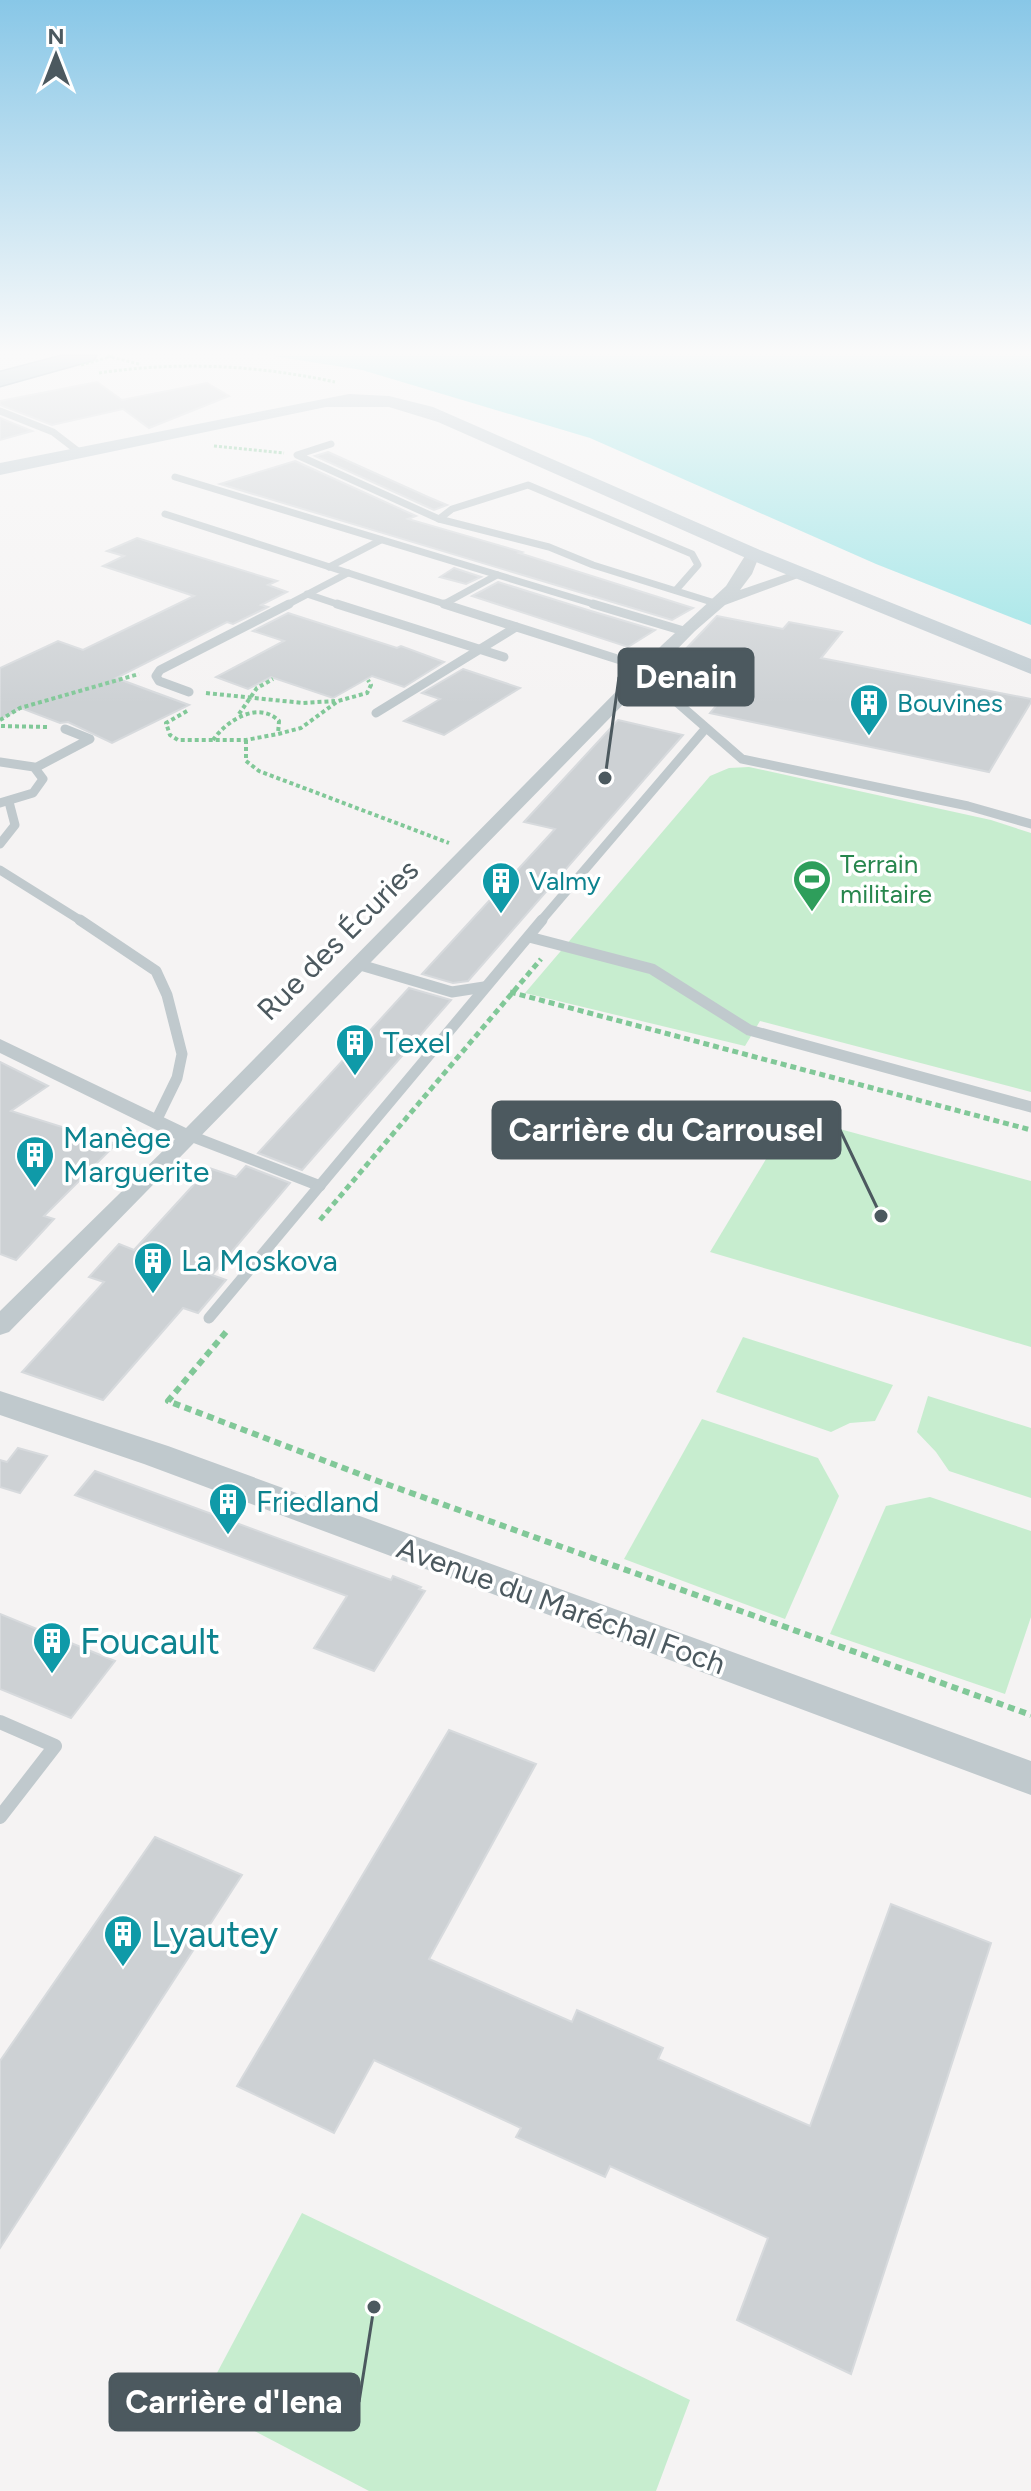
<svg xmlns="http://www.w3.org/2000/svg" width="1031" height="2491" viewBox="0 0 1031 2491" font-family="Figtree,sans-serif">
  <rect width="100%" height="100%" fill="#f5f3f3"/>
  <g fill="#c7edcf">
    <polygon points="749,767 991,820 1031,833 1031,1092 760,1021 745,1046 525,993 710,776 729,768"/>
    <polygon points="792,1116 1031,1181 1031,1347 710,1252"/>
    <polygon points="743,1337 893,1385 875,1421 850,1423 831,1432 716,1392"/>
    <polygon points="928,1396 1031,1428 1031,1498 949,1471 936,1452 917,1432"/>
    <polygon points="702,1419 818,1458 839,1496 785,1619 624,1559"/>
    <polygon points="930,1497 1031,1531 1031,1617 1005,1694 830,1634 886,1506"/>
    <polygon points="302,2213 690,2400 656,2491 369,2491 201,2403"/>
  </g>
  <polygon fill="#98e3e5" points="273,356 1031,356 1031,625 876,564 590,438 362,370"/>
  <g fill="#cdd1d4" stroke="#d7dadd" stroke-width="2">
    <polygon points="97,382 122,400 207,383 229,396 149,428 123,409 52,425 0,405 0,401"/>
    <polygon points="0,418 32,431 0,440"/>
    <polygon points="328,452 428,497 447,505 434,510 315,456"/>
    <polygon points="295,461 416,516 408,519 522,552 519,553 693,608 672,620 220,484"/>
    <polygon points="137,538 277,581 268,585 287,592 261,605 268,607 233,624 227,622 116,678 189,705 112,743 68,722 60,723 21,708 0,719 0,668 58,641 83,650 194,596 103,566 124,556 107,551"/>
    <polygon points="454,568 481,577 466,584 440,577"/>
    <polygon points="498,582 591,611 655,630 628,647 472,596"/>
    <polygon points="288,613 397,648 401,646 444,662 404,687 372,676 333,698 271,677 248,689 216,677 284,641 253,631"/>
    <polygon points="717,616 783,629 789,622 842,632 821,658 1031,699 1031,702 989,772 710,713 732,687 663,673"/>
    <polygon points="463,669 520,688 444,735 404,721 440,699 422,693"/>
    <polygon points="618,720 683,735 468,981 453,983 422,974 555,829 524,822"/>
    <polygon points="409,988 451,1000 302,1170 258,1153"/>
    <polygon points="0,1062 48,1086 11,1111 116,1144 44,1216 54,1219 16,1260 0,1254"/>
    <polygon points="246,1166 290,1183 212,1275 226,1280 198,1313 183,1308 103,1400 22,1372 104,1282 89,1277 119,1244 134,1250 209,1168 236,1177"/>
    <polygon points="18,1448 47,1456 20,1493 0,1487 0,1460 7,1462"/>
    <polygon points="95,1471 391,1580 393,1576 421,1587 419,1589 425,1591 374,1671 314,1648 347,1596 75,1495"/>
    <polygon points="0,1614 115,1661 71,1718 0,1689"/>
    <polygon points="449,1730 536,1764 429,1959 572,2022 577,2010 663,2048 658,2059 810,2126 891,1904 991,1943 851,2374 737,2320 768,2238 610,2166 605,2177 516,2137 521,2128 374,2060 334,2133 237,2086"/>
    <polygon points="155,1837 242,1875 0,2248 0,2061"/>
  </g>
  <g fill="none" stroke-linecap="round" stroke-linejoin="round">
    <g stroke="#7b98a8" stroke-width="3">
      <polygon id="trunk" points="61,356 96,356 93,360 0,386 0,372"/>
    </g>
    <g stroke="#81c898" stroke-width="3" stroke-dasharray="3 2" stroke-linecap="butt">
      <polyline points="107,356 139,364"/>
      <path d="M 99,373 C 178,361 257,365 335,382"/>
      <polyline points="214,446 284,453"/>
    </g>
    <g stroke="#81c898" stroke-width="4" stroke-dasharray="4 3" stroke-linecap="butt">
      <polyline points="206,693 303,703 335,701"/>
      <polyline points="187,711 166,723 170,735 178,740 246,740 278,734 301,728 338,701 367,693 371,685 368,680"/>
      <polyline points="239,714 257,688 273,679"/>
      <polyline points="0,720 20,708 139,674"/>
      <polyline points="1,726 47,727"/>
      <path d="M 213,740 C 226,721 258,700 279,721 L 278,734"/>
      <polyline points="246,740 246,761 259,771 449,843"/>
    </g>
    <g stroke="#81c898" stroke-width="5" stroke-dasharray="6 4" stroke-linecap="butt">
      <polyline points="510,992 1031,1130"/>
      <polyline points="320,1220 541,959"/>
    </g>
    <polyline stroke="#81c898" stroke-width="6" stroke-dasharray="7 5" stroke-linecap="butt" points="226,1332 168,1401 375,1480 1031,1715"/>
    <g stroke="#c0c9cd" stroke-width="7">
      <polyline points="0,411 53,432 79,452"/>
      <polyline points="331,444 297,455 439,519"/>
      <polyline points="175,477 600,606"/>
      <polyline points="165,514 451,606"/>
      <polyline points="329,567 381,540"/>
      <polyline points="676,590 698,565 692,554 528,485 452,509 439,519 549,547 593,565 718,604"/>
      <polyline points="307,594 343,606"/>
      <polyline points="444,604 497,575"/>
      <polyline points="285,606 348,573"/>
    </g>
    <g stroke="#c0c9cd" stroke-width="9">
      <polyline points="337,604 504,657"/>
      <polyline points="444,604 633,664 742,759 968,806 1031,824"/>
      <polyline points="593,604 687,632"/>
      <polyline points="189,692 159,681 156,676 160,670 289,604"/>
      <polyline points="376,713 516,627"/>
      <polyline points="0,762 34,767 43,779 33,793 0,803"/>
      <polyline points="35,768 90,739 65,729"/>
      <polyline points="0,844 15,825 9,802"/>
      <polyline points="0,870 83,922"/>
      <polyline points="540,922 706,728"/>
    </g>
    <g stroke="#c0c9cd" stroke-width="11">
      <polyline points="80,920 156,971 167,995 182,1054 177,1078 156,1121"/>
      <polyline points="529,937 652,969 749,1030 1031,1107"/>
      <polyline points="357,964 452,992 484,987"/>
      <polyline points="191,1136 320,1186"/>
      <polyline points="209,1318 542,920"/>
    </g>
    <polyline stroke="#c0c9cd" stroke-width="14" points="0,1722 55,1746 0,1817"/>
    <polygon fill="#c0c9cd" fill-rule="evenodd" points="753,550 760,554 752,574 740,590 801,569 809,574 725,605 695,631 9,1332 0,1335 0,1311 175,1139 0,1053 0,1039 186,1128 662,645 726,586 748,551"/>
    <polygon fill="#c0c9cd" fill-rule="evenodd" points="0,1391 168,1446 1031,1761 1031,1795 144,1464 0,1415"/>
    <polygon fill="#c1ccd2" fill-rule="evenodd" points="349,394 389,396 433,407 760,550 1031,659 1031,674 746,558 438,422 389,407 326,407 0,475 0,463"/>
    <use href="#trunk" fill="#a2bac5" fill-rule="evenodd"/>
    <polyline stroke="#81c898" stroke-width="3" stroke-dasharray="3 2" stroke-linecap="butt" points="81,365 113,356"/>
  </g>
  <linearGradient id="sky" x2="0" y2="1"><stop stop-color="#88c7e7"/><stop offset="0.5" stop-color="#fafafa"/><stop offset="1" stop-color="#fafafa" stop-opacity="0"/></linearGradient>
  <rect width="1031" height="705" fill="url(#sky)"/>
  <defs>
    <g id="building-pin" transform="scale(2)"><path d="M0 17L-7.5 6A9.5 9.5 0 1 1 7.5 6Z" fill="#0f9aa8" stroke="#fff"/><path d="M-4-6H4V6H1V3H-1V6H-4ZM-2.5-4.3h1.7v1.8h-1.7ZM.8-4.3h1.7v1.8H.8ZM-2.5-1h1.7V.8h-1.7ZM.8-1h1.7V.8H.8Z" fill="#fff"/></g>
    <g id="stadium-pin" transform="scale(2)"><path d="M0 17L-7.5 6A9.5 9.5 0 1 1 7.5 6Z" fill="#2e9e5b" stroke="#fff"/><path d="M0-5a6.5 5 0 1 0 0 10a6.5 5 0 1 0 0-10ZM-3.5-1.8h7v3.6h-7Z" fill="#fff"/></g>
  </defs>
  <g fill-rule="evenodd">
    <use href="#building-pin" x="869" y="703"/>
    <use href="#stadium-pin" x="812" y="879"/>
    <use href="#building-pin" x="501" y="881"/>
    <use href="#building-pin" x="355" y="1043"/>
    <use href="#building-pin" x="35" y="1155"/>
    <use href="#building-pin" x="153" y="1261"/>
    <use href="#building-pin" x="228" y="1502"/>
    <use href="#building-pin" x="52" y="1641"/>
    <use href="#building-pin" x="123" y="1934"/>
  </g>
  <g text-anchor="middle" stroke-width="7" stroke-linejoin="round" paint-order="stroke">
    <g font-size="26" fill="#0d838f" stroke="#fff" text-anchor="start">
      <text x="897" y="712">Bouvines</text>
      <text x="529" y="890">Valmy</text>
    </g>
    <g font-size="26" fill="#27864d" stroke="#fff" text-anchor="start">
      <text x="840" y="873">Terrain<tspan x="840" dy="30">militaire</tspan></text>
    </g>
    <g font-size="30" fill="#4c595f" stroke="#fff">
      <text transform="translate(338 940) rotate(-45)" y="10">Rue des Écuries</text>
      <text transform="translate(561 1606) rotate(20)" y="10">Avenue du Maréchal Foch</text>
    </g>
    <g font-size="30" fill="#0d838f" stroke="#fff" text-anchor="start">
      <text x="383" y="1053">Texel</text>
      <text x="63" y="1148">Manège<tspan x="63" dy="34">Marguerite</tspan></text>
      <text x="181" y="1271">La Moskova</text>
      <text x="256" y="1512">Friedland</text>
    </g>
    <g font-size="36" fill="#0d838f" stroke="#fff" text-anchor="start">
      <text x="80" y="1654">Foucault</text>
      <text x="151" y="1947">Lyautey</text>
    </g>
  </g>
  <path fill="none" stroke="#4c595f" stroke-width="3" d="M605 778L619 677M881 1216L840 1130M374 2307L359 2402"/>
  <g fill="#4c595f" stroke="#fff" stroke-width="3">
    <circle cx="605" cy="778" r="8"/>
    <circle cx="881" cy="1216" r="8"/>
    <circle cx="374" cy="2307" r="8"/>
  </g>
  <g fill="#4c595f" stroke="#4c595f" stroke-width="3">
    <rect x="619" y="649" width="134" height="56" rx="8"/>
    <rect x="493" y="1102" width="347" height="56" rx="8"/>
    <rect x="110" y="2374" width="249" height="56" rx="8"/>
  </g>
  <g font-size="32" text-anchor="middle" font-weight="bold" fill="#fff">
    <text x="686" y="688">Denain</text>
    <text x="666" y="1141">Carrière du Carrousel</text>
    <text x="234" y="2413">Carrière d'Iena</text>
  </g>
  <g transform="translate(56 56)" stroke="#ffffff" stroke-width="6" paint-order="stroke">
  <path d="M0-6L14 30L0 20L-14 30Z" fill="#4c595f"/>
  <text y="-12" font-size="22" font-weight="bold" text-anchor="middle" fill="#4c595f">N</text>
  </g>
</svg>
